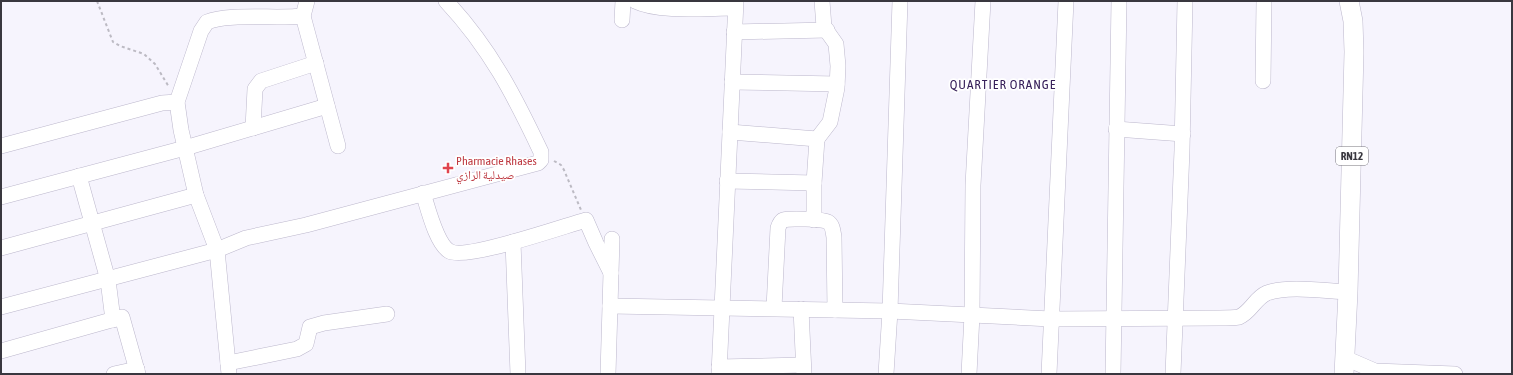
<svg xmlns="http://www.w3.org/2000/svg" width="1513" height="375" viewBox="0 0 1513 375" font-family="'Asap Condensed','Noto Naskh Arabic',sans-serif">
  <rect width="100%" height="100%" fill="#f6f4fd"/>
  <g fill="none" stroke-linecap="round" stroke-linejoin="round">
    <g stroke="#bcb7cc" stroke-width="16">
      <g id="minor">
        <path d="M 635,1 C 660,13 706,8 735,8"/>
        <polyline points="303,16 338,146"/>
        <polyline points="622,20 623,1"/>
        <polyline points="734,32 827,30"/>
        <polyline points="1263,81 1264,1"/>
        <polyline points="732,82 837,84"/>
        <polyline points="253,128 255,89 261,81 316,63"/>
        <polyline points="1116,129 1183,134"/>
        <polyline points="730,132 817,139 814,183 814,220"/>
        <polyline points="817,139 830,122 837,88 838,66 836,44 824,27 822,1"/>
        <polyline points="1,146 162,103 177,102"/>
        <polyline points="79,176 108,280 113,320"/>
        <polyline points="727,181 814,183"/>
        <path d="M 423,193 C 428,208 436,243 449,251 C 465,261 564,226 586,220 L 596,243 L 611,273"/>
        <polyline points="1,197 185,148 327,106"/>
        <polyline points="513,242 518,374"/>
        <polyline points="1,248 196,195"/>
        <path d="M 610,306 L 890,311 L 1051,319 L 1220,318 C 1226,318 1233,318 1239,317 C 1251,312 1255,298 1267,293 C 1288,285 1325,291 1348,292"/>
        <path d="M 1,307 L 217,250 L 246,238 L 306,225 L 538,163 L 541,160 L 541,152 C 514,95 490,48 446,1"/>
        <path d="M 774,308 L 778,228 C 779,225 780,222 783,220 C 789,218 823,219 828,222 C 833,225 833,232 834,237 L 835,310"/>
        <polyline points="801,309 804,374"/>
        <polyline points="1,351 122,317 138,374"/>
        <polyline points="1345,358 1375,371 1455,374"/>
        <polyline points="228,363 297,349 306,344 310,327 324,323 387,314"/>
        <polyline points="719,367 803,365"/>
        <polyline points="114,374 137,369"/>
        <path d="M 229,374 L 217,250 L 196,195 L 181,130 L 177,102 L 201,31 L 207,22 C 228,13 277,19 303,16 L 307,1"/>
        <polyline points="608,374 612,239"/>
        <polyline points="719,374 736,1"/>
        <polyline points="886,374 890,311 900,1"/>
        <polyline points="969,374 972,315 973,185 983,1"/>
        <polyline points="1049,374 1066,1"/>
        <polyline points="1113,374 1119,1"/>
        <polyline points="1173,374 1182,150 1185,1"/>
      </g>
    </g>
    <g stroke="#bcb7cc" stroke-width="20">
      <polyline id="major" points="1344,374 1348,292 1354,52 1353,21 1349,1"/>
    </g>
    <g stroke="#bcbac3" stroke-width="2" stroke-dasharray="3 3" stroke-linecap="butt">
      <polyline points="97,1 113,42 120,46 144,54 155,64 169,87"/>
      <polyline points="554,161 561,165 564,170 581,210"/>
    </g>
    <use href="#minor" stroke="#fff" stroke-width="15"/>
    <use href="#major" stroke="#fff" stroke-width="19"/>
  </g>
  <path fill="#e0444e" stroke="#fff" stroke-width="1.5" d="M446 162h4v4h4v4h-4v4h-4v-4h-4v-4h4z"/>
  <g text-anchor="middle" stroke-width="3.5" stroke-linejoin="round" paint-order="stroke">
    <rect fill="#fff" stroke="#747379" stroke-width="1" x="1336" y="147" width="32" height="18" rx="3"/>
    <g font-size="11" font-weight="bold" fill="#39373f">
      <text x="1352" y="160">RN12</text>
    </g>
    <g font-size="12" fill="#be3a42" stroke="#fff" text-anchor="start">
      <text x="456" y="165">Pharmacie Rhases<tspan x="456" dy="14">صيدلية الرازي</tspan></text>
    </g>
    <g font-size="13" letter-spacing="1" fill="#37205a" stroke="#fff">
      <text x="1003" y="89">QUARTIER ORANGE</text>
    </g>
  </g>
  <rect width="1513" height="375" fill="none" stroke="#39373f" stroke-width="4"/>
</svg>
